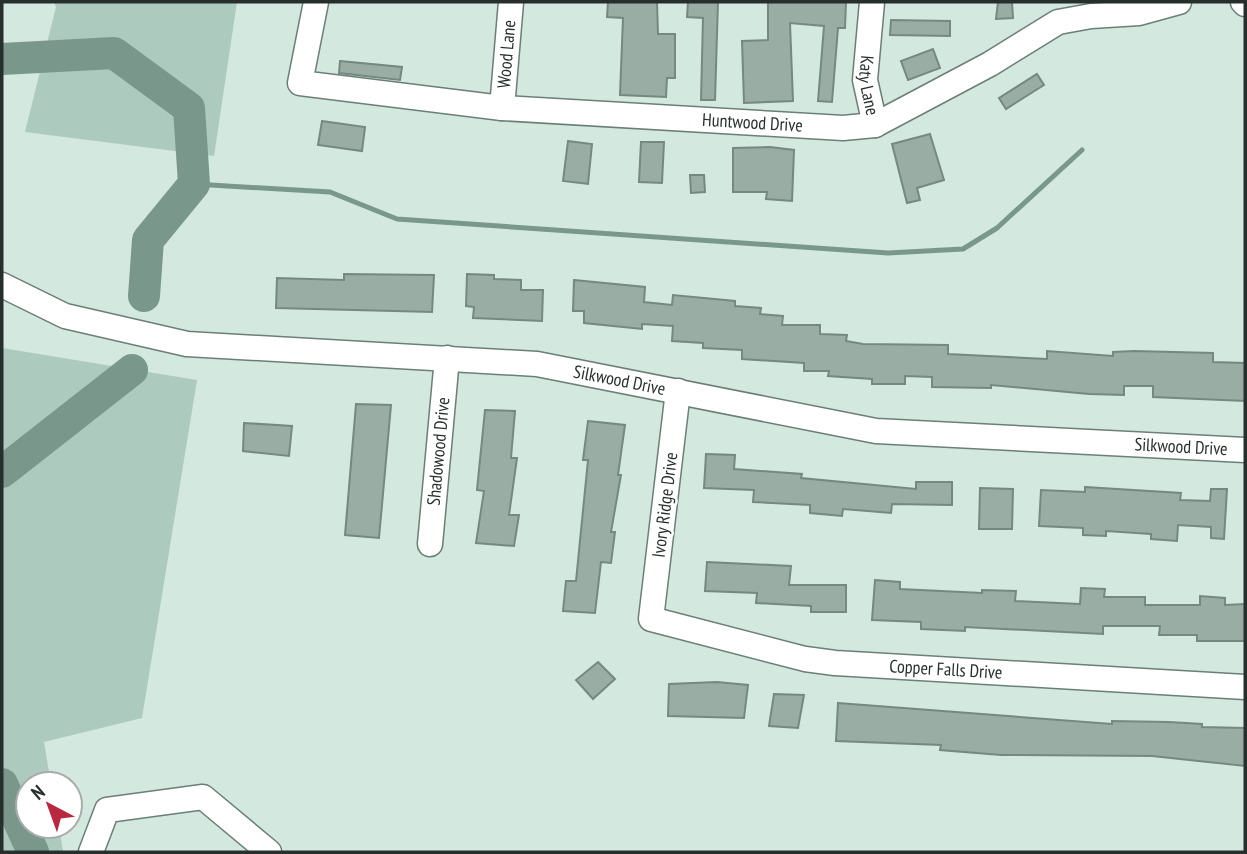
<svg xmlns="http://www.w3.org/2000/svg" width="1247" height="854" viewBox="0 0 1247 854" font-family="'PT Sans Narrow',sans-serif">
  <rect width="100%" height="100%" fill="#d3e8df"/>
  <g fill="#adcabe">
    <polygon points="54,2 237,2 214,156 25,132 56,7"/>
    <polygon points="2,348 197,380 142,718 44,742 51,784 28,784 28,826 59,826 63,852 2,852"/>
  </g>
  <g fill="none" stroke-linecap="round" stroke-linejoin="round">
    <polyline stroke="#79988b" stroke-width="5" points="194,184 330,192 397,219 888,253 963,249 997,228 1082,150"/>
    <g stroke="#79988b" stroke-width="32">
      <polyline points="2,59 114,53 189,108 194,184 148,240 144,296"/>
      <polyline points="2,472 132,370"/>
      <polyline points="2,784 33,852"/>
    </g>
  </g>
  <g fill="#99ada5" stroke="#758981" stroke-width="2">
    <polygon points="608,2 657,2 658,34 675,34 675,78 667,78 666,97 620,95 623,18 607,17"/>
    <polygon points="688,2 718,2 715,100 701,100 703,18 687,17"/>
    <polygon points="768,2 846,2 845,28 838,28 832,102 818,101 824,26 790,23 793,101 744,103 742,41 768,40"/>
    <polygon points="998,2 1012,2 1013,18 996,19"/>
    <polygon points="891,20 950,21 950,36 890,35"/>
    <polygon points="933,49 940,68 908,80 901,61"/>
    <polygon points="340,61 402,67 400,80 339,73"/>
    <polygon points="1037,74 1044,85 1006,109 999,98"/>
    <polygon points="322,121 365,127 362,151 318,145"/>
    <polygon points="930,134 944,180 917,188 920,200 907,203 892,144"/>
    <polygon points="568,141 592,144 588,184 563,181"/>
    <polygon points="641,142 664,142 662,183 639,182"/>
    <polygon points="770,147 794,150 792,201 766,199 767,192 733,192 733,148"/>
    <polygon points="690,175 704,175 705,192 691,193"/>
    <polygon points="344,274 434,275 432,312 276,308 277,278 344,280"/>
    <polygon points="467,274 494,275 494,279 521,280 521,290 543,290 542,321 473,318 474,307 466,306"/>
    <polygon points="574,280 645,287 644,302 672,305 673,295 735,301 735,306 761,308 760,314 783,316 782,325 820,325 820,334 847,335 846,341 863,344 948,345 948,354 1047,359 1047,351 1113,356 1113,352 1134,351 1213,353 1213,362 1245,363 1245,401 1153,397 1153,386 1124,386 1124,395 1089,394 991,385 991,388 932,387 932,377 905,376 905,384 872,384 872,379 828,376 829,371 804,371 804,363 742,359 742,350 703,348 703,343 672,341 673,326 642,324 642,329 584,323 584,311 573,311"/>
    <polygon points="356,404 391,405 379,538 345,535"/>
    <polygon points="485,410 515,411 511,458 517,458 509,515 519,515 514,546 476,543 484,491 477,490"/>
    <polygon points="588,421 625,425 618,475 621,475 611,532 615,532 611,563 601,562 595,613 563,611 566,581 576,581 588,460 583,460"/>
    <polygon points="244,423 292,426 289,456 243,451"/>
    <polygon points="706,454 735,455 734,469 802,474 801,478 916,489 916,482 952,482 952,505 892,504 891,513 843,509 842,516 810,513 810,505 753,502 754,490 704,488"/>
    <polygon points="1085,487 1181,493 1180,500 1210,501 1211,489 1227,489 1224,539 1211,538 1211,527 1178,525 1177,541 1151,539 1151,534 1106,531 1106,536 1083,535 1083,528 1039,526 1041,490 1085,492"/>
    <polygon points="980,488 1013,489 1012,529 979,529"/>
    <polygon points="707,562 791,566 789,585 846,585 846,612 811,612 811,606 756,603 757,593 705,591"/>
    <polygon points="875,580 900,582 900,589 982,593 982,590 1016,591 1015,601 1080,604 1081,588 1105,589 1104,597 1145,597 1145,605 1200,605 1200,596 1225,598 1225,605 1245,604 1245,641 1197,641 1197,635 1159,635 1160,626 1103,626 1103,634 965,627 965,631 921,629 921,622 872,620"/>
    <polygon points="598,662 615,679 593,699 576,680"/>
    <polygon points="717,682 748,685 744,718 668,716 669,684"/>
    <polygon points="774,694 804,695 798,728 769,726"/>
    <polygon points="838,703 1112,724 1112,721 1169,722 1202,724 1202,727 1245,728 1245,766 1152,756 1001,755 940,750 941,745 836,741"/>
  </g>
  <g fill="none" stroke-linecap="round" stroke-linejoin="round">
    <g stroke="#6b7f76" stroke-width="27">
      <g id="minor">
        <path id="s1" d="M 316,2 L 300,83 L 502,108 L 843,128 L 875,125 L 990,64 L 1058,22 L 1091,16 L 1139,13 L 1179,2"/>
        <path id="s2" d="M 872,2 L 865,80 L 875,125"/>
        <polyline points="1243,2 1245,4"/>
        <path id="s3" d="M 502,108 L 511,2"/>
        <path id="s4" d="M 2,285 L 65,316 L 187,344 L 537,364 L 876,431 L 1245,450"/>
        <path id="s5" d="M 678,391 L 651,619 L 805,659 L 835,663 L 1245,687"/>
        <path id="s6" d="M 430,544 L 447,358"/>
        <polyline points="91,852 107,810 203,797 269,852"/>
      </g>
    </g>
    <use href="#minor" stroke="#fff" stroke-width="24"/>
  </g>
  <g text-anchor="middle" stroke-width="5" stroke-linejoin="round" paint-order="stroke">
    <g font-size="18" fill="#272f2c" stroke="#fff">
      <text dy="6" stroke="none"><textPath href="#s3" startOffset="54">Wood Lane</textPath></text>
      <text dy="6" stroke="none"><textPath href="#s2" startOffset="84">Katy Lane</textPath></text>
      <text dy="6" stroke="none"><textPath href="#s1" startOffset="537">Huntwood Drive</textPath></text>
      <text dy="6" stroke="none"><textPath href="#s4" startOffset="630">Silkwood Drive</textPath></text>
      <text dy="6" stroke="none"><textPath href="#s4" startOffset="1197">Silkwood Drive</textPath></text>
      <text dy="6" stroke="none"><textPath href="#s6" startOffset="93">Shadowood Drive</textPath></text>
      <text transform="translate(665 505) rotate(-83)" y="6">Ivory Ridge Drive</text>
      <text dy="6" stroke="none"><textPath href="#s5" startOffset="530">Copper Falls Drive</textPath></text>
    </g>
  </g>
  <rect width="1247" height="854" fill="none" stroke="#272f2c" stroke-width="7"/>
  <g transform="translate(49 805) rotate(319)"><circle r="33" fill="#ffffff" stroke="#a9acab" stroke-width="2"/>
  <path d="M0-5L12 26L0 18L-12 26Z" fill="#ba2840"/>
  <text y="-10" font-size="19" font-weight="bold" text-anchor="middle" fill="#272f2c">N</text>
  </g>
</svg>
